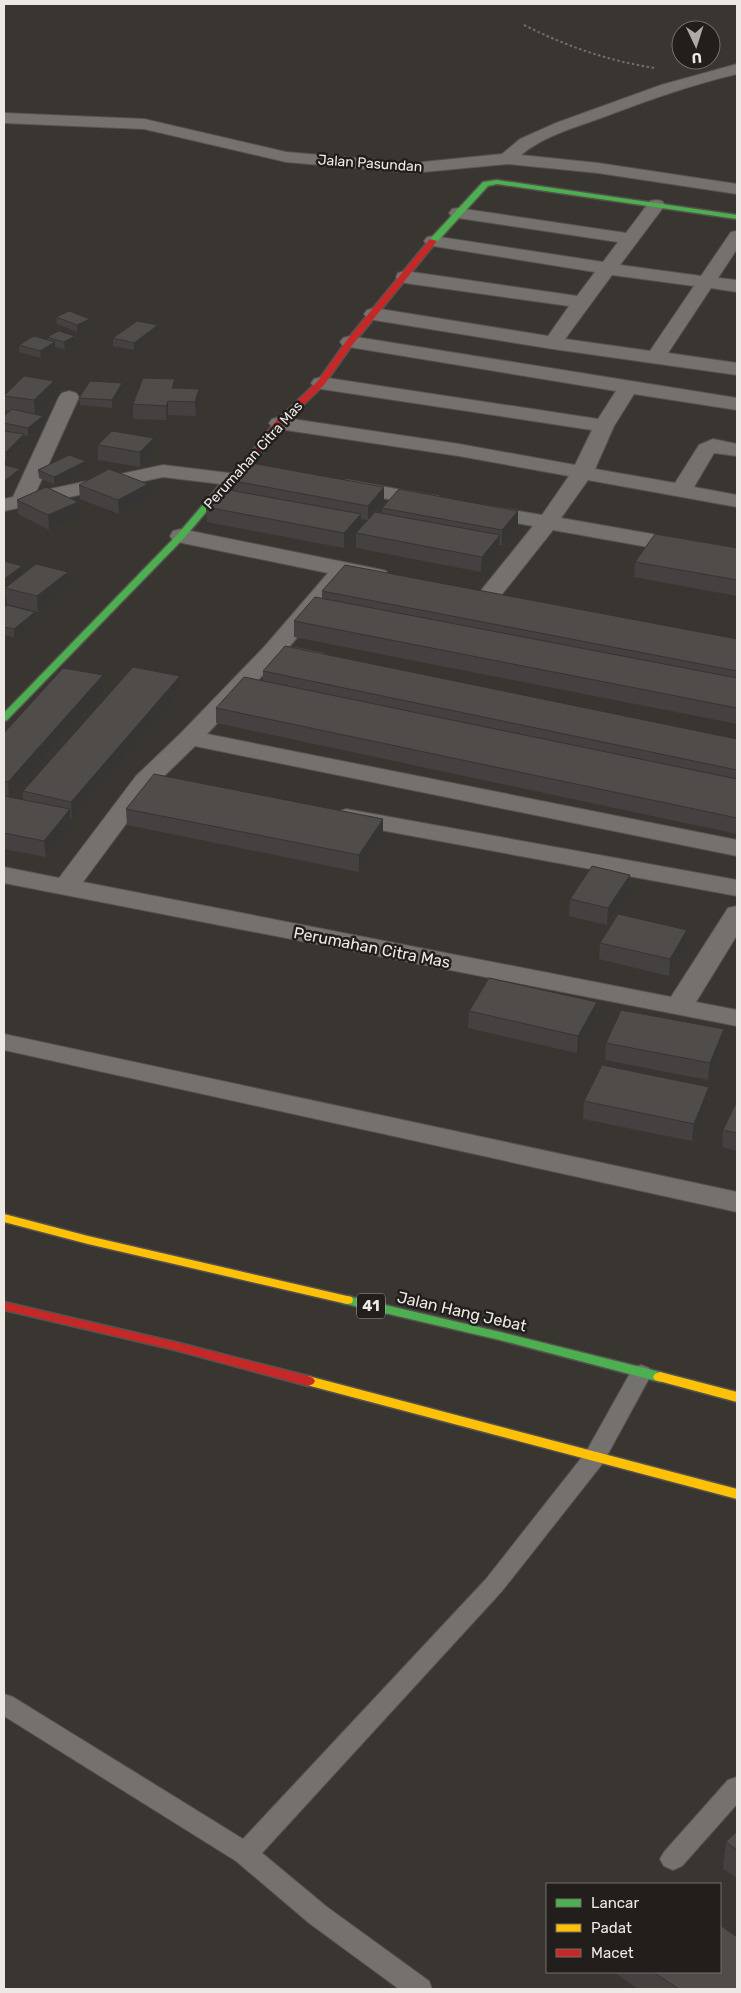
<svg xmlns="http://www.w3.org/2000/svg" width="741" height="1993" viewBox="0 0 741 1993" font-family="Rubik,sans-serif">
  <rect width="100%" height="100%" fill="#393632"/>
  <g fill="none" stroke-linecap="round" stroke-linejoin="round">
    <g stroke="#56524f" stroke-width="2">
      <g id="lane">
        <polygon points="641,1365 649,1368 652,1373 603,1463 502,1591 262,1853 327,1907 429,1981 432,1989 399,1989 309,1923 236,1861 4,1716 4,1694 13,1697 243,1839 486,1579 586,1452 633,1368"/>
        <polygon points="737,1777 737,1804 682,1866 673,1870 664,1866 660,1859 664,1852 728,1780"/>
      </g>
    </g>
    <g stroke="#56524f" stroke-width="2">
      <g id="street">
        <path d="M 737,64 L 737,74 C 690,85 646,101 601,118 C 573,128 544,136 521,155 L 598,163 L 737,184 L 737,194 L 598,173 L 507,164 L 413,173 L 286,162 L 144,129 L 4,123 L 4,113 L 144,119 L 286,152 L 413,163 L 502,154 L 520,139 L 556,123 L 661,85 Z"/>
        <path d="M 656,200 L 662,201 L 665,205 L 620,265 L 701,276 L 731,232 L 737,231 L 737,249 L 718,278 L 737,280 L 737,292 L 711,288 L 668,353 L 737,363 L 737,375 L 553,349 L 374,320 L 367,318 L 364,314 L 367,310 L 374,308 L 548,336 L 569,306 L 405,283 L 398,281 L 396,277 L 398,273 L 405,271 L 577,296 L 595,272 L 433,246 L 427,245 L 424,241 L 427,237 L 433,236 L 603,262 L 618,242 L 458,218 L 452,217 L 449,213 L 452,209 L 458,208 L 626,233 L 650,201 ZM 612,275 L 694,286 L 650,351 L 565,339 Z"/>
        <polygon points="350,336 737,398 737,410 634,394 614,426 595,469 675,483 699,445 713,439 737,444 737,456 714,453 694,487 737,495 737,507 588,480 561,518 737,549 737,563 553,530 495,603 487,605 479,603 476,598 479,593 533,526 474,516 471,511 474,506 482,505 542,515 569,476 459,456 279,429 272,427 269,423 272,419 279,417 459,444 575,465 592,430 321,389 314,387 311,383 314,379 321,377 598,419 616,391 343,346 340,342 343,338"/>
        <polygon points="69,391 76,393 79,397 36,492 163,465 229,473 236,475 240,479 236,483 229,485 163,477 4,511 4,499 13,497 59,397 62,393"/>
        <polygon points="347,480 430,495 438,496 441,501 438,506 430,507 340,490 336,486 340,482"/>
        <polygon points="181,529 378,569 386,571 389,576 386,581 378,583 348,577 289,647 324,654 328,659 324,664 316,666 278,659 207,734 737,840 737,856 195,746 154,786 83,882 671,997 728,908 737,906 737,935 696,1002 737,1010 737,1026 4,883 4,867 59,878 136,776 181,733 265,646 328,573 173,541 170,536 173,531"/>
        <polygon points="346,809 737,880 737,896 337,822 333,817 337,812"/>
        <polygon points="4,1034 737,1192 737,1212 4,1050"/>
      </g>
    </g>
    <g stroke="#56524f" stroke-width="3">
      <g id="fast">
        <polygon points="497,180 737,215 737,219 497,184 488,186 436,243 430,243 430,239 483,182"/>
        <polygon points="221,486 225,489 224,491 184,538 7,720 4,721 4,713 178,534 218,487"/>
        <polygon points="347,1296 500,1332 660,1372 665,1374 667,1377 665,1380 660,1382 500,1340 342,1303 341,1300 342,1297"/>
      </g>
    </g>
    <g stroke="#56524f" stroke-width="3">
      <g id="slow">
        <polygon points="4,1214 88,1236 347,1296 352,1297 353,1300 352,1303 347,1304 88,1244 4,1222"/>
        <polygon points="660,1372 737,1392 737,1402 655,1380 653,1377 655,1374"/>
        <polygon points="308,1376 737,1489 737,1499 303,1384 301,1381 303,1378"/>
      </g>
    </g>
    <g stroke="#56524f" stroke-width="3">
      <g id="jam">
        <polygon points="430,239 437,241 353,344 324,385 282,425 247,469 224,491 218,491 218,487 241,465 276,421 318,381 347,340"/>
        <polygon points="4,1302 175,1342 308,1376 313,1378 315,1381 313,1384 308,1386 175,1350 4,1310"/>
      </g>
    </g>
    <path stroke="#716e6c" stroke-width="2" stroke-dasharray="2.5 2.5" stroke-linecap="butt" d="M 524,25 C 566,46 608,61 655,68"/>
    <use href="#lane" fill="#74716e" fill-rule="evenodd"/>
    <use href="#street" fill="#74716e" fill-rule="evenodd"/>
    <use href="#fast" fill="#4caf50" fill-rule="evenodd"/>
    <use href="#slow" fill="#ffc107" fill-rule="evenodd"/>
    <use href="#jam" fill="#c62828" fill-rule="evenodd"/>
  </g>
  <g fill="#444140" fill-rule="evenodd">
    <polygon points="56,317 90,319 90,326 77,332 57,324"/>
    <polygon points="158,325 158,332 134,350 113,346 113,338"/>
    <polygon points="75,336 76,344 65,349 55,347 55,350 41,358 19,352 19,345 48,340 47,337"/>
    <polygon points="175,379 175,388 200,404 196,416 168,415 166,420 133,419 133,404"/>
    <polygon points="122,383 122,391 112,408 80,405 79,398"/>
    <polygon points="55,395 35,414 43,423 28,436 24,435 25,442 6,459 4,459 4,431 15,433 4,430 4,416 10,411 5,410 4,396"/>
    <polygon points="154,438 155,452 140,467 98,460 98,445"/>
    <polygon points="86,461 86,469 54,484 39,478 38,470"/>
    <path d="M 234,481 L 384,502 L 376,512 L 382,513 L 382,508 L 518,511 L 518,526 L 502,545 L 499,545 L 499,550 L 481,572 L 356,548 L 356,535 L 344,548 L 207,522 L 206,507 L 234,491 ZM 361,519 L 367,520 L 361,528 Z"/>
    <polygon points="79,485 149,498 119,514 80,499"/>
    <polygon points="17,500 78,517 49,530 18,514"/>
    <polygon points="737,548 737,596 634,577 635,562"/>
    <polygon points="69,587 38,612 7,604 5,588"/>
    <polygon points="322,591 737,639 737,724 294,637 294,621 322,598"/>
    <polygon points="4,608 35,612 35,620 14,637 4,635"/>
    <polygon points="263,671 737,739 737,834 216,723 216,708 263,681"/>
    <polygon points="103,675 104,691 10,797 23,800 23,791 180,692 72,818 71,818 71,825 46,857 4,849 4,733"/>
    <polygon points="126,809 383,835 359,872 127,825"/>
    <polygon points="630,875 629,892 607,925 569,916 570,899"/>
    <polygon points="687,930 686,946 669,976 599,959 600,943"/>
    <polygon points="597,1002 596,1019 577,1053 468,1028 469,1011"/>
    <polygon points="724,1029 722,1047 708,1080 605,1060 606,1043"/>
    <polygon points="709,1087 708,1104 692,1141 583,1119 584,1101"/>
    <polygon points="737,1101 737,1151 722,1147 723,1130"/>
    <polygon points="737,1831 737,1878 723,1869 726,1842"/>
    <polygon points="614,1972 720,1972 737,1989 638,1989"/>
  </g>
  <g fill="#373534">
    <polygon points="90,319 90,326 77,332 77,325"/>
    <polygon points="158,325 158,332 134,350 134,343"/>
    <polygon points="75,336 76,344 65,349 64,342"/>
    <polygon points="55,342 55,350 41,358 40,351"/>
    <polygon points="175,379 176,393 172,402 172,388"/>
    <polygon points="54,381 55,395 35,415 34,400"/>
    <polygon points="122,383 122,391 112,408 112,400"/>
    <polygon points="199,389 200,404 196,416 195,402"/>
    <polygon points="168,401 168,415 166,420 166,406"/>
    <polygon points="43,416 43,423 28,436 28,428"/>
    <polygon points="24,434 25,442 6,459 6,452"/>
    <polygon points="154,438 155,452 140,467 140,452"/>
    <polygon points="86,461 86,469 54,484 54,477"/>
    <polygon points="20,469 20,476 4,489 4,481"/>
    <polygon points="148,484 149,498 119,514 118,500"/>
    <polygon points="384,487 384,502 368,520 368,506"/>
    <polygon points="78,502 78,517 49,530 48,515"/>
    <polygon points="518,511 518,526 502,545 502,530"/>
    <polygon points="361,514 361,529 356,533 356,535 344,548 344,533"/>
    <polygon points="500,535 499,550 481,572 482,557"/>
    <polygon points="22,566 23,574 4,588 4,579"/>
    <polygon points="68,572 69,587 38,612 37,596"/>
    <polygon points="35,612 35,620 14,637 14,629"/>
    <polygon points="103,675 104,691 9,798 8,782"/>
    <polygon points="180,676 180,692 72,818 71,802"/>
    <polygon points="70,809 71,825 46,857 44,841"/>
    <polygon points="383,819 383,835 359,872 359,855"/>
    <polygon points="630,875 629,892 607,925 608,908"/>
    <polygon points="687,930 686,946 669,976 670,959"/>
    <polygon points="597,1002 596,1019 577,1053 578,1036"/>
    <polygon points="724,1029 722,1047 708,1080 710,1063"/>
    <polygon points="709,1087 708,1104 692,1141 694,1124"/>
  </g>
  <g fill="#4f4c4a" stroke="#373534">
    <polygon points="69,311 90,319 77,325 56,317"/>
    <polygon points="137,321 158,325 134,343 113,338"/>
    <polygon points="59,331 75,336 64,342 47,337"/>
    <polygon points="34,336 55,342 40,351 19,345"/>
    <polygon points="24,376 54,381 34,400 4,396"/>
    <polygon points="143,378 175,379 172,388 199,389 195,402 168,401 166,406 133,404"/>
    <polygon points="90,381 122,383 112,400 79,398"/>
    <polygon points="12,409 43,416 28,428 4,423 4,416"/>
    <polygon points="4,431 24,434 6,452 4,452"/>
    <polygon points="112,431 154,438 140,452 98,445"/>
    <polygon points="69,455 86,461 54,477 38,470"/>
    <polygon points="251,463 384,487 368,506 234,481"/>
    <polygon points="4,465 20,469 4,481"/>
    <polygon points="109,469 148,484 118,500 79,485"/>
    <polygon points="46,487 78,502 48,515 17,500"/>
    <polygon points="224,489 361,514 344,533 206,507"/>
    <polygon points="399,489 518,511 502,530 382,508"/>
    <polygon points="375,512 500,535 482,557 356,533"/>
    <polygon points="655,534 737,548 737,580 635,562"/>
    <polygon points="4,561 22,566 4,579"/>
    <polygon points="36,564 68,572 37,596 5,588"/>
    <polygon points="345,565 737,639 737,671 322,591"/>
    <polygon points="315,597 737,678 737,708 294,621"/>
    <polygon points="7,605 35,612 14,629 4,627 4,608"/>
    <polygon points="285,646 737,739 737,770 263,671"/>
    <polygon points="133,667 180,676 71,802 23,791"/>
    <polygon points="63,668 103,675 8,782 4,781 4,733"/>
    <polygon points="244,677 737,779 737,818 216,708"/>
    <polygon points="154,774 383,819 359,855 126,809"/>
    <polygon points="4,796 70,809 44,841 4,833"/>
    <polygon points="592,866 630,875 608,908 570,899"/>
    <polygon points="618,914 687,930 670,959 600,943"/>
    <polygon points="489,978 597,1002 578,1036 469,1011"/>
    <polygon points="621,1010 724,1029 710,1063 606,1043"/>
    <polygon points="602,1065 709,1087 694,1124 584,1101"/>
    <polygon points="737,1101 737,1133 723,1130"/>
    <polygon points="737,1831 737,1850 726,1842"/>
    <polygon points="720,1925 737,1937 737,1989 679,1989 653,1972 720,1972"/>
  </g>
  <g text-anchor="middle" stroke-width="5" stroke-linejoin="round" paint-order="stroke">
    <g font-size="14" fill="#ede8e4" stroke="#211e1b">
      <text transform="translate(370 163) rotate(4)" y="5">Jalan Pasundan</text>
      <text transform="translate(253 455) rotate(-48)" y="5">Perumahan Citra Mas</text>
    </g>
    <rect fill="#211e1b" stroke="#b0aba8" stroke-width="1" x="357" y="1293.5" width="28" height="25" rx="4"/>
    <g font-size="15" font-weight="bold" fill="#ede8e4">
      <text x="371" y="1311">41</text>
    </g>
    <g font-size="16" fill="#ede8e4" stroke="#211e1b">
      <text transform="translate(372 947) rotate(11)" y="6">Perumahan Citra Mas</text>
      <text transform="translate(462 1311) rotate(13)" y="6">Jalan Hang Jebat</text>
    </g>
  </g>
  <rect width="741" height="1993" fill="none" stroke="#ede8e4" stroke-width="10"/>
  <rect x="546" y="1883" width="175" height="90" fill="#211e1b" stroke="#736f6b"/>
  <rect x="556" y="1899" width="25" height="8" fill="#4caf50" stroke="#736f6b"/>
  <text x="591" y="1908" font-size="15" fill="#ede8e4">Lancar</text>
  <rect x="556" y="1924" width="25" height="8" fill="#ffc107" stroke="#736f6b"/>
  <text x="591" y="1933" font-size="15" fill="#ede8e4">Padat</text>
  <rect x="556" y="1949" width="25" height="8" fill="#c62828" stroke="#736f6b"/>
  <text x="591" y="1958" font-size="15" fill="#ede8e4">Macet</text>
  <g transform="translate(696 45) rotate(176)"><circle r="24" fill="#211e1b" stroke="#736f6b"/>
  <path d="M0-4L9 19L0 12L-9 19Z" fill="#aeaaa6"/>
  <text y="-8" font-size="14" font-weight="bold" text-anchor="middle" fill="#ede8e4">U</text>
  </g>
</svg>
